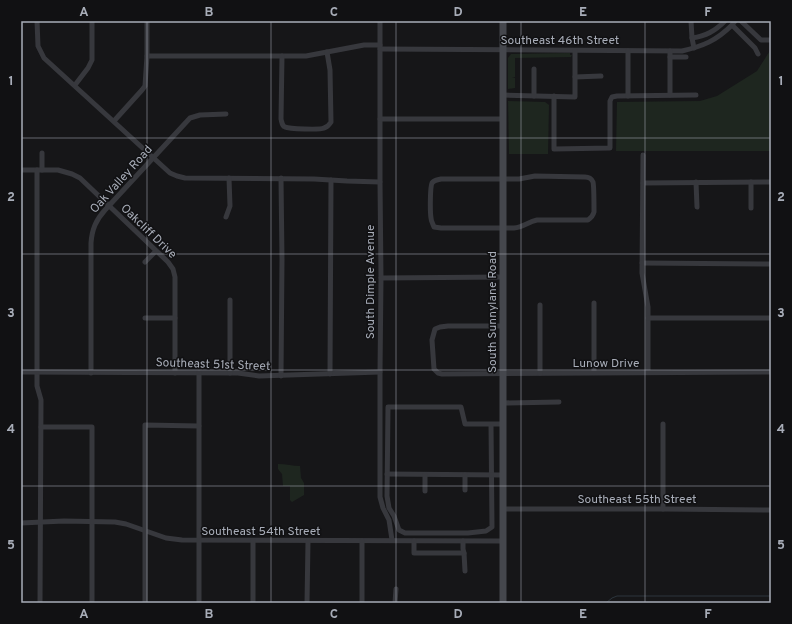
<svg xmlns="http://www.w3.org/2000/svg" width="792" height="624" viewBox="0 0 792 624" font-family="Overpass,sans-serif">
  <rect width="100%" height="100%" fill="#161618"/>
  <g fill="#1e261f">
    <polygon points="771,49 771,151 616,151 617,102 700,101 717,96 757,71"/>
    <polygon points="570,53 570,55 572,55 571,57 515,58 515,77 512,78 515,78 515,88 508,89 508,58 511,54"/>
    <polygon points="508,101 545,102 549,105 548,154 509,154"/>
    <path d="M 278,464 C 286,464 293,466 300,466 L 301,478 L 304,483 L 304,495 L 292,502 L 290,500 L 290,486 L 283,486 L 282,474 L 278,469 Z"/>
  </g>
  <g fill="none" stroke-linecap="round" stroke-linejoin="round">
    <polyline stroke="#2c353c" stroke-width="1" points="606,603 612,598 617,596 771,596"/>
    <g stroke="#37383d" stroke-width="5">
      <polyline points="37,21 38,46 44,58 170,173 177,176 185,178 314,179 347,181 380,182"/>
      <polyline points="380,21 380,182 381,278 380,372 380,497 383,508 389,520 392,540"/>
      <polyline points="691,21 692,38"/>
      <polyline points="735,21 732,25 755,48 758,54"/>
      <polyline points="741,21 761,40 771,40"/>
      <path d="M 694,48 L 692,38 C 706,36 715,31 725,21"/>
      <path d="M 380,49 L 682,51 C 703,46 716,41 732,25"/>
      <polyline points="670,51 670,95"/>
      <polyline points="147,56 306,56 364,45 380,45"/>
      <path d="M 282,56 L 281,119 C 282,123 282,126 285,127 C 289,129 320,130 324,128 C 328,127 329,125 331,122 L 330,70 L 327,52"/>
      <polyline points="670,57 686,57"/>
      <polyline points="575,77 601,76"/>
      <polyline points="75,85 88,68 92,60 92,21"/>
      <polyline points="503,95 575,97 575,51"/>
      <polyline points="534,96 534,69"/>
      <polyline points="554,96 554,149 610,148 610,101 612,97 617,96 696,95"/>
      <polyline points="628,96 628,51"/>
      <polyline points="380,119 503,119"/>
      <polyline points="114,121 142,90 145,86 147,56 147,21"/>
      <polyline points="42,153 42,170"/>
      <polyline points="643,155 642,273 648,307 648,372"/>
      <polyline points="21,170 58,170 72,174 80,178 168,262 173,269 175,277 175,373"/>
      <polyline points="37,170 37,386 41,400 40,603"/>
      <path d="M 535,176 L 585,177 C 589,177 591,178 593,182 C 594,186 594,207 594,212 C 593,216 591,218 588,220 L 537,220 C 528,222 523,227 514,228 L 441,228 L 434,227 C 433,224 431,221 431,218 C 430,212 430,187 432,183 C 434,180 437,180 441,179 L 519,179 Z"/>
      <polyline points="696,182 697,207"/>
      <polyline points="751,182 751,208"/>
      <polyline points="643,183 771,182"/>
      <polyline points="226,217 230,206 229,178"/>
      <polyline points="145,262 156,251"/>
      <polyline points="642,263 771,264"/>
      <polyline points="381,278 503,277"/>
      <polyline points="594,303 594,372"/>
      <polyline points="145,318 175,318"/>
      <polyline points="648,318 771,318"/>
      <polyline points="503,326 448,326 440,327 435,329 432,340 434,369 438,373 442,374 771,372"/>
      <polyline points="21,372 238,373 259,376 380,372"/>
      <path d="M 91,373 L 91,243 C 92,229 96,220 105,210 L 190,118 L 200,115 L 226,114"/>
      <polyline points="230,373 230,300"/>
      <polyline points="540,373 540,305"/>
      <polyline points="330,374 331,180"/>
      <polyline points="281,376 282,259 281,178"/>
      <polyline points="503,403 559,402"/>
      <polyline points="491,424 492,527 486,531 468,533 405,533 399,530 394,516 389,508 387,496 388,407 461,407 465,424 503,424"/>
      <polyline points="663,424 663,509"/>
      <polyline points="41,427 92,427 92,603"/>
      <polyline points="387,474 503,475"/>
      <polyline points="425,475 425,491"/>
      <polyline points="465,475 465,490"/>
      <polyline points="503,509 663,509 771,510"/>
      <polyline points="21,523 64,521 115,522 126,524 166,538 182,540 503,541"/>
      <polyline points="414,541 414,553 464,553 465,571"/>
      <polyline points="463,541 463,549 464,553"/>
      <polyline points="145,603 145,425 199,426"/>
      <polyline points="199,603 199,373"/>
      <polyline points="253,603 253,541"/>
      <polyline points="307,603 308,541"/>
      <polyline points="362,603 362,541"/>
      <polyline points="395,603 396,589"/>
    </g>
    <polyline stroke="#45474d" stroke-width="7" points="503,21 503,603"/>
  </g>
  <path fill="none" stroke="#a8adb8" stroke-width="1" stroke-opacity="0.55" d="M 147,21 L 147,603M 271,21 L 271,603M 396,21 L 396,603M 521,21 L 521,603M 645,21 L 645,603M 21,138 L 771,138M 21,254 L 771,254M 21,370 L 771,370M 21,486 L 771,486"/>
  <g text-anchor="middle" stroke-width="3" stroke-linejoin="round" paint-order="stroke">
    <g font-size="12" fill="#a8adb8" stroke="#111113">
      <text x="560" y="44">Southeast 46th Street</text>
      <text transform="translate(121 179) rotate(-48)" y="4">Oak Valley Road</text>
      <text transform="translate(149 231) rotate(44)" y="4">Oakcliff Drive</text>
      <text transform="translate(370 282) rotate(-90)" y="4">South Dimple Avenue</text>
      <text transform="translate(492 312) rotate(-90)" y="4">South Sunnylane Road</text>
      <text x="606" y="367">Lunow Drive</text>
      <text transform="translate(213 364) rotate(2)" y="4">Southeast 51st Street</text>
      <text x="637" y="503">Southeast 55th Street</text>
      <text x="261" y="535">Southeast 54th Street</text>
    </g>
  </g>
  <rect width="792" height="624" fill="none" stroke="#111113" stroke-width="44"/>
  <rect x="22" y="22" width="748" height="580" fill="none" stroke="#a8adb8" stroke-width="1.5"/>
  <g font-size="13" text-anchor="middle" font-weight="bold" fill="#a8adb8">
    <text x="84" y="16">A</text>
    <text x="209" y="16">B</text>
    <text x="334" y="16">C</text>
    <text x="458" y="16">D</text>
    <text x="583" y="16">E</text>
    <text x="708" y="16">F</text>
    <text x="11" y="85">1</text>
    <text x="781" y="85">1</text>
    <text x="11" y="201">2</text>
    <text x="781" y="201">2</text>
    <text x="11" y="317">3</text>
    <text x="781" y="317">3</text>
    <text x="11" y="433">4</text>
    <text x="781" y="433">4</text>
    <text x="11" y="549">5</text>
    <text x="781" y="549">5</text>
    <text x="84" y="618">A</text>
    <text x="209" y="618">B</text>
    <text x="334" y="618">C</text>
    <text x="458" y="618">D</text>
    <text x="583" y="618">E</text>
    <text x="708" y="618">F</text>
  </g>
</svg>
